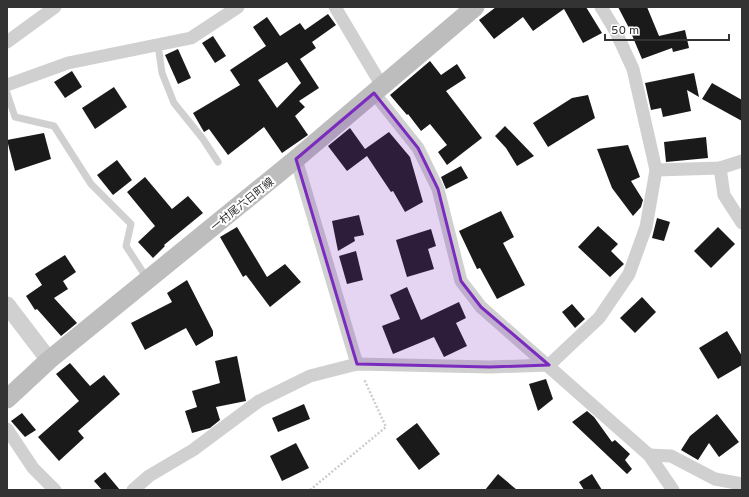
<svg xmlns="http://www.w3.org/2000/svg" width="749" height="497" viewBox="0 0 749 497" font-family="Overpass,'Noto Sans JP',sans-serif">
  <rect width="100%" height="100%" fill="#fff"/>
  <g fill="#1a1a1a" fill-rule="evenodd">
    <polygon points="496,7 586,7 602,33 583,43 564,9 533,31 523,17 494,39 479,20"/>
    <polygon points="618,7 647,7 659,36 685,30 689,48 673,52 672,48 642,59 629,28"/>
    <path d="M 328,14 L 336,25 L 312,42 L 316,48 L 300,59 L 319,88 L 299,101 L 305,107 L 295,116 L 308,135 L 282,153 L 264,127 L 228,155 L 209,129 L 204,132 L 193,113 L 240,85 L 230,70 L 266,46 L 253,27 L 267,17 L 280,36 L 300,23 L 305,30 ZM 287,62 L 301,83 L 277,108 L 258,80 Z"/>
    <polygon points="213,36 226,56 215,63 202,43"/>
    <polygon points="178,49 191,78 178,84 165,55"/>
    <polygon points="430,61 441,75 457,64 466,78 446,91 482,138 447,165 438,152 447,145 430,124 421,131 408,114 407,115 390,95"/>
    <polygon points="72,71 82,87 65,98 54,82"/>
    <polygon points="694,73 699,97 687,90 691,111 663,117 661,108 651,110 645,83"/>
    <polygon points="712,83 742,100 742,121 702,99"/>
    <polygon points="114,87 127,107 95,129 82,108"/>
    <polygon points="588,95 595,118 548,147 533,123 572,98"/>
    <polygon points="505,126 534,156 517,166 506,148 495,136"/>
    <polygon points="350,128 365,149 389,132 410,157 423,202 405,212 393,191 391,192 367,156 347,171 328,146"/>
    <polygon points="44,133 51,159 15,171 7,140"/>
    <polygon points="706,137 708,158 666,162 664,142"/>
    <polygon points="628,145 640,177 631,181 643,200 641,207 633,216 612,188 597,149"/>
    <polygon points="117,160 132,180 113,195 97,175"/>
    <polygon points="461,166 468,178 446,189 441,177"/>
    <polygon points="145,177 172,209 188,196 203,213 164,245 165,246 153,258 138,242 155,226 127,192"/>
    <polygon points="501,211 514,237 503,243 525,285 497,299 480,268 477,269 459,231"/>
    <polygon points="359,215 364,235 354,237 355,241 338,251 332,221"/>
    <polygon points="657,218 670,222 664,241 652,238"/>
    <polygon points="598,226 618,244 611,251 624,264 610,277 578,247"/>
    <polygon points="237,227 267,277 285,264 301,282 270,307 246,275 243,277 220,237"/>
    <polygon points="718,227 735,244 711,268 694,251"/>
    <polygon points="431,229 436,246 428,249 434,269 407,277 396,240"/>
    <polygon points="356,251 363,280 347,284 339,256"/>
    <polygon points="65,255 76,272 63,281 68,289 54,298 77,323 61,336 37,309 35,310 26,296 42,285 35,274"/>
    <polygon points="187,280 213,331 213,336 196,346 186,328 145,350 131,323 172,302 167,293"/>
    <polygon points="407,287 421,320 459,302 466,318 456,323 467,346 444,357 434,337 393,354 382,326 400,319 390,295"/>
    <polygon points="642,297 656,312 635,333 620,318"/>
    <polygon points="572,304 585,319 575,328 562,312"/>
    <polygon points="727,331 742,356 742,365 718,379 699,348"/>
    <polygon points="237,356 246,401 216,407 220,420 210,428 192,433 185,411 197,407 192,391 220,383 215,361"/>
    <polygon points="70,363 90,386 104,375 120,394 78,431 84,438 59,461 38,437 79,401 56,374"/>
    <polygon points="546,379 553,399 538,411 529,384"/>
    <polygon points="304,404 310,419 278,432 272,418"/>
    <polygon points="587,411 594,417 612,442 615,440 630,454 625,460 632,469 627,474 572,422"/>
    <polygon points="22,413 36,430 25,437 11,421"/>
    <polygon points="717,414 739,442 719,457 709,443 698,460 681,450 690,436"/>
    <polygon points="417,423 440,454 419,470 396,439"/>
    <polygon points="296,443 309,468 282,481 270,456"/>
    <polygon points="105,472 120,490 102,490 94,481"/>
    <polygon points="498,474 517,490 485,490"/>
    <polygon points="592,474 602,490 584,490 579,482"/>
  </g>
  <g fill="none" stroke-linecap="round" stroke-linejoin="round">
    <polyline stroke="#cdcdcd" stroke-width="2.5" stroke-dasharray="2 2" stroke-linecap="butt" points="310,490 386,427 364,379"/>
    <g stroke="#d0d0d0" stroke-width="7">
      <polyline points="158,45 162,73 174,103 203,139 218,162"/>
      <polyline points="7,93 15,117 54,126 91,184 131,224 126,246 148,280"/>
    </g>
    <g stroke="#d0d0d0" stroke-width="13">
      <polyline points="335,7 382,86"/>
      <polyline points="7,42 55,7"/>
      <polyline points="7,85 68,63 191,38 238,7"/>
      <polyline points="374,93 418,148 438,189 461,281 481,307 649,455 673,490"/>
      <polyline points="296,159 357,364"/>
      <polyline points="720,168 724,195 742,223"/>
      <polyline points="656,170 720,168 742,161"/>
      <polyline points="7,429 33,468 55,490"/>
      <polyline points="649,455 671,456 715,479 742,484"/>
      <polyline points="133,490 149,476 193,450 259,401 310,376 357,364 490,367 549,365 599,318 629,274 646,227 656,170 633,69 615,30 601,7"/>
    </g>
    <polyline stroke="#d0d0d0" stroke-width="17" points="7,305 49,360"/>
    <polyline stroke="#bdbdbd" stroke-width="19" points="7,399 49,360 296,159 475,7"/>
  </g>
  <path fill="#7b2cbf" fill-opacity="0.2" stroke="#7b2cbf" stroke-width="3" stroke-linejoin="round" d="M 374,93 L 418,148 L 438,189 L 461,281 L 481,307 L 549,365 L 490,367 L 357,364 L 296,159 Z"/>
  <g text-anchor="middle" stroke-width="4" stroke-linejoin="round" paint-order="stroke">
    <g font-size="11" fill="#333" stroke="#fff">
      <text transform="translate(242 204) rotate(-39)" y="4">一村尾六日町線</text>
    </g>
  </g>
  <rect width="749" height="497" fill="none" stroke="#333333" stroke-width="16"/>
  <path d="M605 34v6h124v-6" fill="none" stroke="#333333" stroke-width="2"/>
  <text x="611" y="34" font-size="12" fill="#333333" stroke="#ffffff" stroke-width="3" paint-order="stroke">50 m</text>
</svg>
